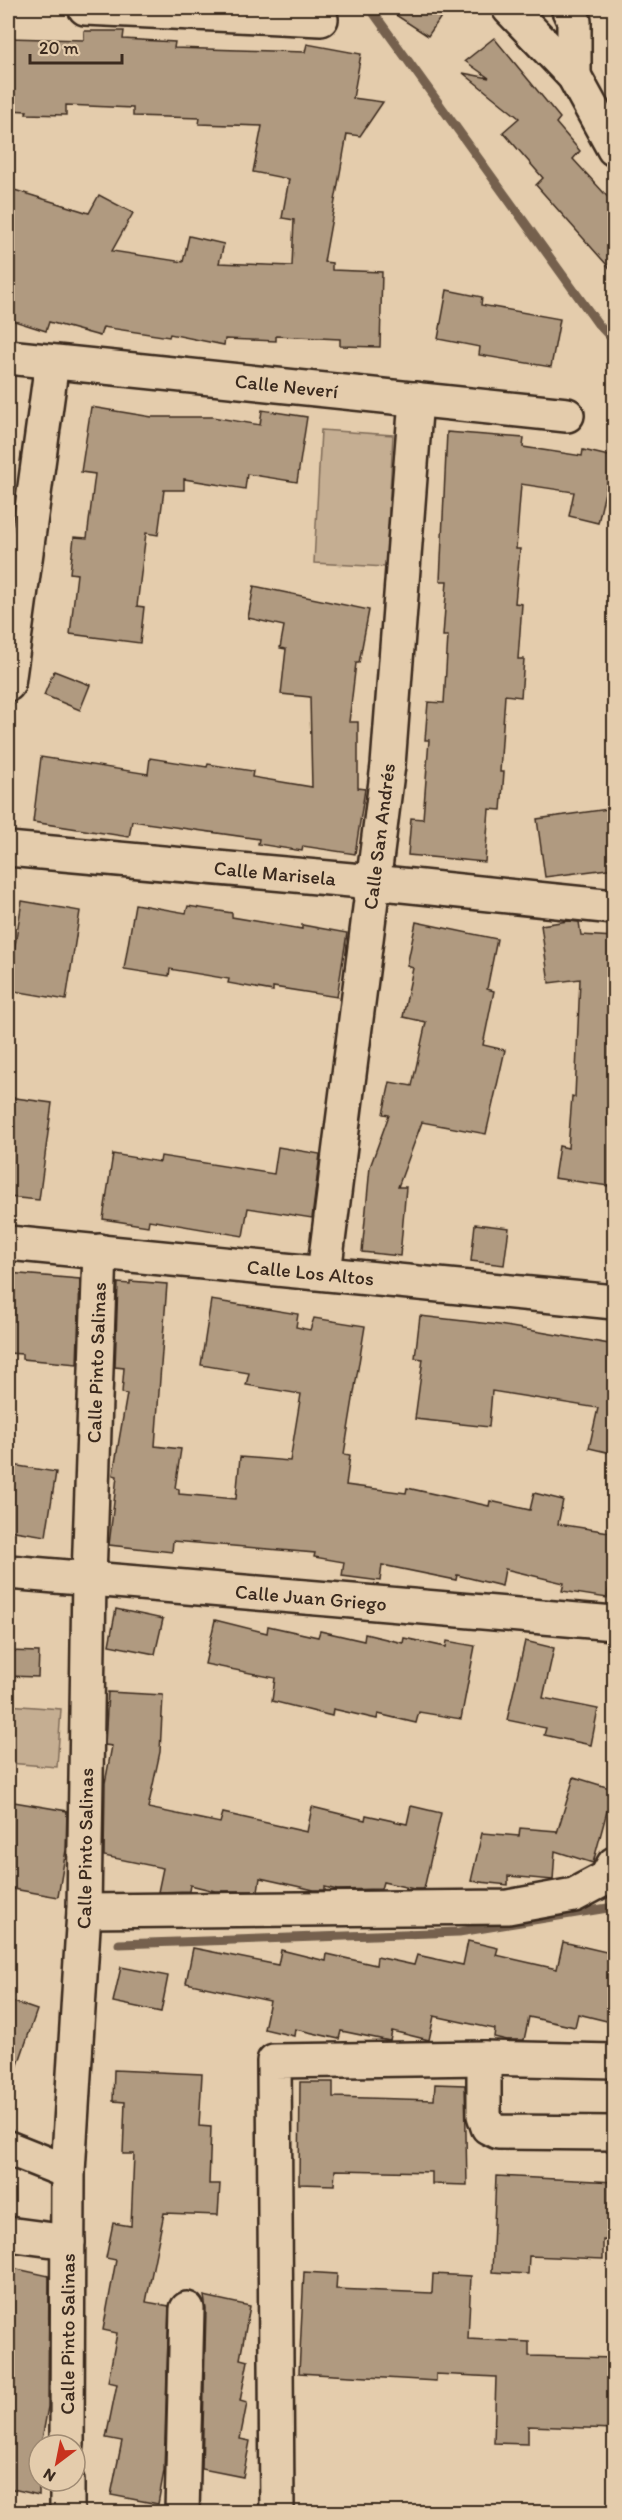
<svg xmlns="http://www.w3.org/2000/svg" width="622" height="2520" viewBox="0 0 622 2520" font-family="Itim,sans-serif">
  <rect width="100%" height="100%" fill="#e4ccac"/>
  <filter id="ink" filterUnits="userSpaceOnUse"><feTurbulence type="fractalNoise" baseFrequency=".0167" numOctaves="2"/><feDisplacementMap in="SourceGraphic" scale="12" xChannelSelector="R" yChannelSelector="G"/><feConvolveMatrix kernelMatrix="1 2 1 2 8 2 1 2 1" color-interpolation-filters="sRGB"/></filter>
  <g filter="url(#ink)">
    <g fill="#c5ae92" stroke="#806c58" stroke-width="1.5">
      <polygon points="321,430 393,435 386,567 314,563"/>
      <polygon points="8,1705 61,1709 57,1767 8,1763"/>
    </g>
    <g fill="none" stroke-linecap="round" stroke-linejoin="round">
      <g stroke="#74614e" stroke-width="9">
        <polyline points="370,8 598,324 614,341"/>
        <polyline points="119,1944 459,1932 614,1907"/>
      </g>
    </g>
    <g fill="#b09a80" stroke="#3b2a1e" stroke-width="1.5">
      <polygon points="385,8 447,8 428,36"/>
      <polygon points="84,31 124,31 123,39 175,42 174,48 305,52 307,44 361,54 353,98 383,102 360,136 347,134 324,262 332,263 332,270 382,272 380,347 340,346 340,339 276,336 276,341 225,339 224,345 170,334 169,337 103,327 100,336 49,322 46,331 8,319 8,188 89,213 99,195 133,213 112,251 183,262 189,236 224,244 219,263 292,266 294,220 282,218 289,179 253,172 262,126 199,124 200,118 133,116 133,108 66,105 66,115 26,114 27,111 8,110 8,38 84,40"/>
      <polygon points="494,38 560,118 556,123 580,151 573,159 615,205 615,274 536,185 543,178 503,132 519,118 463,73 489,78 465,61"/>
      <polygon points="447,290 482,297 481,305 560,319 551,367 479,355 480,347 438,339"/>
      <polygon points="91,407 152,417 212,417 260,425 262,410 307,417 297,482 247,474 245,489 184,479 184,490 164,490 158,535 146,533 137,606 144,607 140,643 70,634 77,574 70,573 74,537 87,538 95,474 81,472"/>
      <polygon points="447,432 524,438 523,447 582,456 583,450 613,457 598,523 569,516 574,492 521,484 516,549 520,549 515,603 522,604 518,659 524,659 521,697 505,695 500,772 504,772 501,810 489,809 485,862 408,855 411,818 423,819 429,740 425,740 428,702 444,703 448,636 443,636 447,581 440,581"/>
      <polygon points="254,586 369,610 359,663 356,663 349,722 358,722 358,788 365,789 355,854 303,846 302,851 258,844 259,839 132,821 129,837 33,822 41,757 148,774 150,758 207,767 208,764 253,771 252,777 312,787 310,697 281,694 286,649 280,648 284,626 248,618"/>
      <polygon points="54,671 90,685 80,710 44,695"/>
      <polygon points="615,808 615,868 545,877 537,819"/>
      <polygon points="22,901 80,911 66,1000 8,990"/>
      <polygon points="135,904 186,913 188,906 232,913 232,917 302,929 302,925 347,933 337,997 273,987 273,991 228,983 229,979 170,969 169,976 124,969"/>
      <polygon points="568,921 579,922 581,935 615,937 615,1187 554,1178 559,1146 568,1148 572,1096 575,1097 580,979 549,983 541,925"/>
      <polygon points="416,922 497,939 487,989 494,991 483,1045 505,1050 486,1134 422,1122 398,1187 406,1187 400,1256 362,1252 370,1167 389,1115 383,1114 390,1082 412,1086 426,1022 403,1017 413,968 407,966"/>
      <polygon points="8,1097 52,1103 39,1200 8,1197"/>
      <polygon points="278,1147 320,1154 312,1218 248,1208 243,1236 149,1220 148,1226 103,1219 113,1154 160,1162 161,1156 274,1174"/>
      <polygon points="475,1224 509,1228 504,1265 471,1261"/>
      <polygon points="8,1273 80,1279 77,1364 22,1359 22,1354 8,1353"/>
      <polygon points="130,1281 167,1284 155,1446 181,1449 175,1488 179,1489 179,1494 236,1499 240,1457 290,1461 301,1394 246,1385 249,1373 201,1365 211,1300 298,1314 296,1327 310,1330 314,1318 365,1326 344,1454 350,1455 346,1485 406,1493 407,1488 489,1506 490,1501 530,1510 534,1493 563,1500 558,1524 615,1533 615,1553 607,1598 562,1591 564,1583 505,1569 502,1586 457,1575 456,1580 382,1565 380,1581 342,1576 344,1562 314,1557 315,1553 173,1541 172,1552 109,1545 117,1476 113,1475 127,1394 122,1393 124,1368 115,1367 118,1283 130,1284"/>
      <polygon points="420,1316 499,1325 615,1345 615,1454 589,1448 598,1408 492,1391 489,1427 415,1419 423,1359 415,1358"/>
      <polygon points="12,1465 56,1472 46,1536 8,1530 8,1491"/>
      <polygon points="116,1609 163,1619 155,1654 109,1645"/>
      <polygon points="215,1620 267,1633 268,1626 318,1637 320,1631 364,1641 365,1634 403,1643 404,1638 446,1647 447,1641 475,1646 461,1719 419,1712 416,1723 378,1714 377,1719 333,1709 332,1716 272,1701 275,1678 205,1664"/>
      <polygon points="525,1641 554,1648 543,1698 598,1709 591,1745 544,1735 546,1728 507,1720"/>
      <polygon points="8,1651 39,1652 38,1677 8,1676"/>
      <polygon points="108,1692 163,1695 160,1752 148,1808 220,1823 223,1813 307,1832 312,1807 365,1820 366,1815 407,1824 411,1806 441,1813 424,1889 414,1889 383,1882 381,1889 337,1890 325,1887 325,1890 314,1890 260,1878 258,1891 215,1891 190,1885 189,1891 158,1892 163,1868 104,1856 105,1783 112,1746 105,1745"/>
      <polygon points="574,1777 613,1789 593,1863 555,1851 553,1880 508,1876 508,1885 471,1881 482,1833 519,1836 520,1828 557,1831 557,1833"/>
      <polygon points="8,1801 67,1811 66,1850 58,1897 8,1888"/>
      <polygon points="468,1941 498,1948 496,1955 557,1969 563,1942 615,1954 615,2023 578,2014 575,2027 529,2017 524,2040 507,2040 494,2037 495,2029 434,2016 429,2040 392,2031 390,2041 341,2031 339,2039 295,2029 294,2036 264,2029 270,2001 186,1983 193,1948 278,1965 281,1950 326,1961 327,1954 376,1965 377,1957 414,1965 417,1955 463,1965"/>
      <polygon points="121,1967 168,1976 161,2012 113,2002"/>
      <polygon points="8,2000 37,2010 11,2085 8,2084"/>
      <polygon points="114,2070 202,2074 199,2126 211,2127 209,2184 220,2184 218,2215 164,2213 146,2302 169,2306 164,2471 158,2504 111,2495 122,2441 106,2438 117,2384 108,2382 117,2333 103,2330 116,2260 106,2258 113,2223 131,2226 134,2154 123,2154 125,2102 113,2101"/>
      <polygon points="300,2082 333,2082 333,2097 434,2100 435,2084 465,2085 467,2185 432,2184 432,2172 335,2170 334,2185 299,2184"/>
      <polygon points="496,2176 615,2182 615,2241 603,2240 603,2259 529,2256 528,2274 492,2272"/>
      <polygon points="8,2267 49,2276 48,2407 41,2445 39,2445 39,2495 8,2488"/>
      <polygon points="304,2272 337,2274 336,2289 432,2293 433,2274 471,2276 468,2339 529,2342 529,2356 615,2358 615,2429 528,2426 528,2444 494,2443 496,2377 436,2374 436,2381 299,2373"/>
      <polygon points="204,2296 250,2306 240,2359 248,2361 240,2401 247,2403 240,2439 250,2441 243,2477 202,2469 206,2309"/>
    </g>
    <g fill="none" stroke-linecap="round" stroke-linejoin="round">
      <g stroke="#3b2a1e" stroke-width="38">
        <g id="minor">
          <polyline points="85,8 321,19"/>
          <polyline points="509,8 574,76 614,149"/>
          <polyline points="568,8 574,21 574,76"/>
          <path id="s1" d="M 8,357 L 567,415"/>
          <polyline points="8,684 52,362"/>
          <path id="s2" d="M 8,849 L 373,882 L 614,907"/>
          <path id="s3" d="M 8,1243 L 614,1302"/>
          <path id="s4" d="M 324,1273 L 388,765 L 416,399"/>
          <path id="s5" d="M 8,1572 L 614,1623"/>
          <polyline points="84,1911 508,1907 574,1895 606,1878 614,1864"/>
          <polyline points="484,2058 484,2115 488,2127 498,2132 614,2133"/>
          <polyline points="8,2148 68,2172"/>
          <polyline points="8,2234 68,2242"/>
          <path id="s6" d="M 67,2445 L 68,2172 L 84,1911 L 89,1578 L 100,1251"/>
          <polyline points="67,2512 67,2481"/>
          <polyline points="182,2512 187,2309"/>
          <polyline points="277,2512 274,2061 484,2058 614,2061"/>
        </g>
      </g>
      <use href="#minor" stroke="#e4ccac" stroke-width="33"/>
    </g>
  </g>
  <g text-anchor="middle" stroke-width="6" stroke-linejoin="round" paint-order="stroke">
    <g font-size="20" fill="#3b2a1e" stroke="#e4ccac">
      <text dy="7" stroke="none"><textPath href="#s1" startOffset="280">Calle Neverí</textPath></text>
      <text dy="7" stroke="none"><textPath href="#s4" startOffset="440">Calle San Andrés</textPath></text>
      <text dy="7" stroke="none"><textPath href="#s2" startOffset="268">Calle Marisela</textPath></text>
      <text dy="7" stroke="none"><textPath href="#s3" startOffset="304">Calle Los Altos</textPath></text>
      <text dy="7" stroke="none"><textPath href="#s6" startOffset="1083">Calle Pinto Salinas</textPath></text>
      <text dy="7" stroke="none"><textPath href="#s5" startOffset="304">Calle Juan Griego</textPath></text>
      <text dy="7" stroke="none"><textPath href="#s6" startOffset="597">Calle Pinto Salinas</textPath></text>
      <text dy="7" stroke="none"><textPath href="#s6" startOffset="111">Calle Pinto Salinas</textPath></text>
    </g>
  </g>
  <rect width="622" height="2520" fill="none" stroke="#e4ccac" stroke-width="30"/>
  <rect x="15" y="15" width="592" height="2490" fill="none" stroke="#3b2a1e" stroke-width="2" filter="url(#ink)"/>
  <g transform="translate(57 2463) rotate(212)"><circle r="28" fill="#e4ccac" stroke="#a08b73" stroke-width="1.5"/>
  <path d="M0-4.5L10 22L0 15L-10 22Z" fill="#c8321e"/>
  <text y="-9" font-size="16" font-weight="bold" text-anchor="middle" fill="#3b2a1e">N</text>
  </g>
  <path d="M30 54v9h92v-9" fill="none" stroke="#3b2a1e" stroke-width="3"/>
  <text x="39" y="54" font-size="18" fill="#3b2a1e" stroke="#e4ccac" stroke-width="4.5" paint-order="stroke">20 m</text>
</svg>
